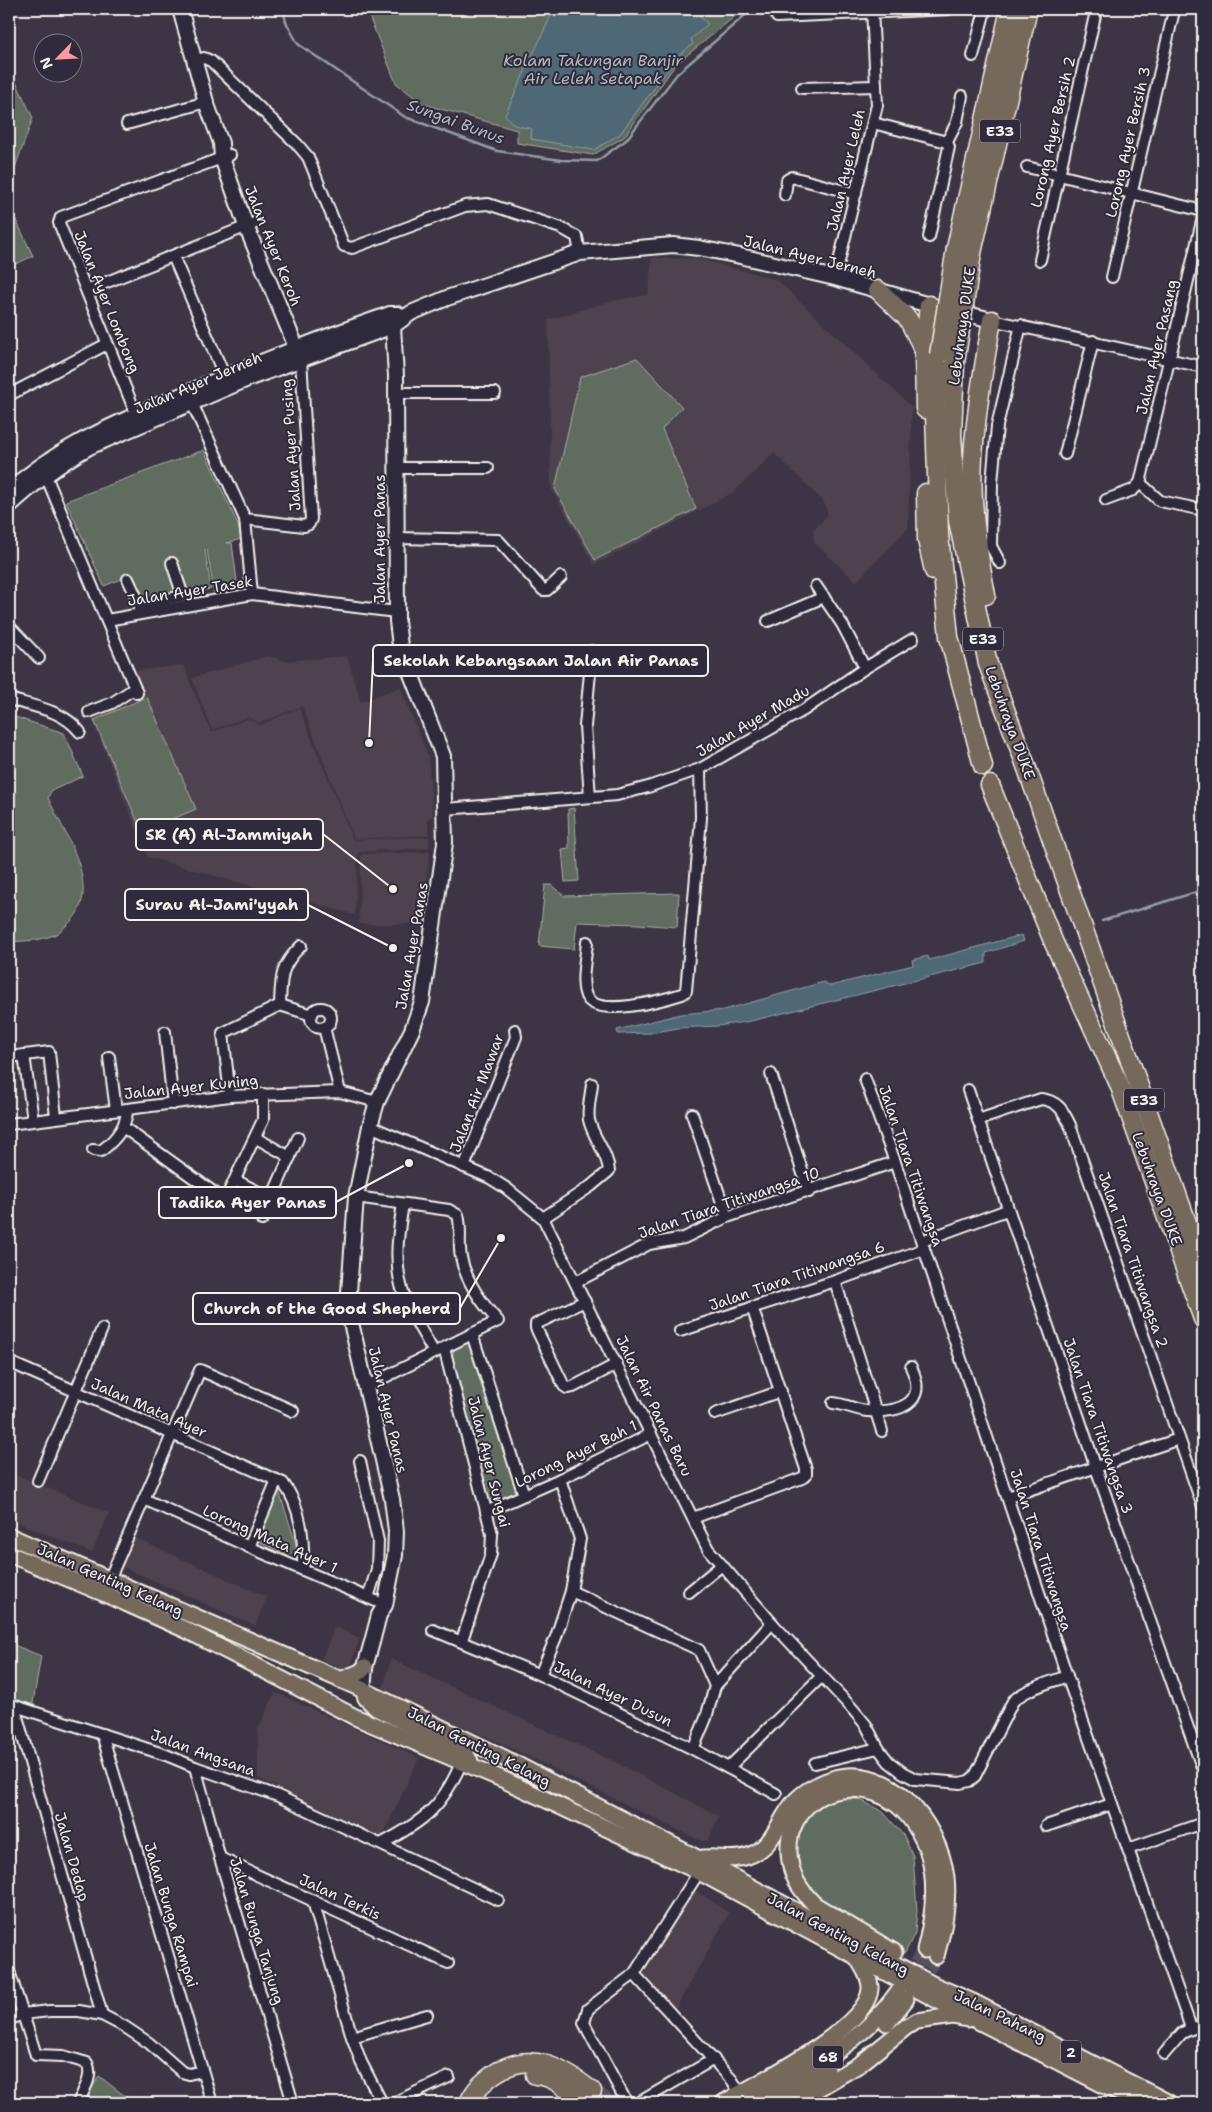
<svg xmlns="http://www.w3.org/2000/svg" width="1212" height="2112" viewBox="0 0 1212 2112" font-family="'Shantell Sans',sans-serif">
  <rect width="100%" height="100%" fill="#3d3545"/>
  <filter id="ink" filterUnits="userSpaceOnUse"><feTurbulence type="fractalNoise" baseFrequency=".02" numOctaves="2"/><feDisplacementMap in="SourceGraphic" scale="10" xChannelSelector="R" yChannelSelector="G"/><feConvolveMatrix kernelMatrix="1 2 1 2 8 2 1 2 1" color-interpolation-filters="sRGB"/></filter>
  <g filter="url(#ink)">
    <g fill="#4e424e">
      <polygon points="652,258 700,259 777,280 912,407 908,528 856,582 814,542 813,530 828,515 823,501 774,453 734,492 594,565 551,488 548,320 607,302 648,295"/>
      <polygon points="268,656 286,661 347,656 361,702 400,687 428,756 433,817 428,818 428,835 354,839 302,706 259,723 248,717 212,730 192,678"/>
      <polygon points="183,665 211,732 248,719 260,725 299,708 353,840 429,837 429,848 358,852 355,915 148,857 92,720 141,695 133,671"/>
      <polygon points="430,852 420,924 359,924 361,854"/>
      <polygon points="9,1472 109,1513 92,1553 9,1519"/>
      <polygon points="131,1536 267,1597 255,1626 119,1565"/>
      <polygon points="335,1627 360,1638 349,1671 321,1660"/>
      <polygon points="391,1659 615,1762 719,1816 708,1841 701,1841 505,1745 382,1691"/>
      <polygon points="275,1692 419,1758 382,1837 258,1778 258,1730"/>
      <polygon points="692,1888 729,1913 673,2013 639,1975"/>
    </g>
    <g fill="#606c61" stroke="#aaaea4">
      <polygon points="366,9 744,9 676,64 624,137 593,155 517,143 517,130 423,104 396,83"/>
      <polygon points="9,67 33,118 9,184"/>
      <polygon points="9,205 33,256 9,267"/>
      <polygon points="637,358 682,407 662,429 696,509 595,560 555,489 580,377"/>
      <polygon points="204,450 238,525 241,539 227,543 232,543 238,589 214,593 207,549 205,550 211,589 185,593 178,590 141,602 129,576 104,586 66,501"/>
      <polygon points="147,697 196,809 142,832 94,720"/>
      <path d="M 9,715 L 64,733 L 83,776 L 51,791 L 48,798 C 64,833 106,892 67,925 C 62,929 57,935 51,936 C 38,941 22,941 9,942 Z"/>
      <polygon points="574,808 579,881 565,882 562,849 569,848 568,809"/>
      <polygon points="545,885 551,885 564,896 679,893 677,927 638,924 577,922 574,949 539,946"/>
      <polygon points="467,1341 470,1343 519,1493 489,1506 452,1357 455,1347"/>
      <polygon points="279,1491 297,1547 294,1554 287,1555 258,1541"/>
      <polygon points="9,1643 41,1656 32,1709 9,1701"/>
      <path d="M 836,1799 L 859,1799 L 883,1812 L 904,1836 L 913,1856 L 917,1911 L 915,1933 L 905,1953 C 874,1935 818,1911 801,1878 C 799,1873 798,1868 797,1863 C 794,1853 794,1842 798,1834 C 808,1814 816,1807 836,1799 Z"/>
      <polygon points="99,2076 134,2103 84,2103"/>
    </g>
    <g fill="#4f6876" stroke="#919fa4">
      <polygon points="554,9 693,9 708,24 691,39 693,44 679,55 620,134 594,150 531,139 532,129 514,125 505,115"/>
      <polygon points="1022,935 1024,941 986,953 986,963 751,1021 718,1026 678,1028 650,1033 618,1034 617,1030 681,1014 724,1010 824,982 830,986 913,965 912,960 928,956 929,960"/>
    </g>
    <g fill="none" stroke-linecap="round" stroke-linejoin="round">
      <g stroke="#919fa4" stroke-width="2.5">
        <polyline points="283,9 286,22 298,44 405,117 497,151 561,160 597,161 626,140 677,74 752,9"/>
        <polyline points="1102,921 1203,890"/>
        <polyline points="167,2100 173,2103"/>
      </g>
      <g stroke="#58515d" stroke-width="15" stroke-dasharray="15 8" stroke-linecap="butt">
        <polyline points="904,1983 925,1950"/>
        <polyline points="915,1988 936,1956"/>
      </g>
      <polyline stroke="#58515d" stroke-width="18" stroke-dasharray="18 9" stroke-linecap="butt" points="592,2091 607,2103"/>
      <g stroke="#f4f1e8" stroke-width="14">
        <g id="street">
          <polyline points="777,17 949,9"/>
          <polyline points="973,56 984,14 982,9"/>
          <polyline points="194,61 204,58 211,61 297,144 308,157 344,246 352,248 465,206 488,204 561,228 577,237 580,253"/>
          <polyline points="802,88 876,86"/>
          <polyline points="873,123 947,142"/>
          <polyline points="127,124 206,102"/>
          <polyline points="1027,167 1203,211"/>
          <polyline points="785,195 787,180 792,177 856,194"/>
          <polyline points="929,237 949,147 947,142 957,122 962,96"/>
          <polyline points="173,256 227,382"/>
          <polyline points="1040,260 1096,11"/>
          <polyline points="1112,277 1173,15"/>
          <polyline points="835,278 877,105 872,9"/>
          <polyline points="87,290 255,223"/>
          <polyline points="992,320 1203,367"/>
          <polyline points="396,393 495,393"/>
          <polyline points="9,395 107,344"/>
          <polyline points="192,403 245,519 252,594"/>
          <polyline points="138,419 59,223 61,217 230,155"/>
          <polyline points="1065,454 1093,341"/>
          <polyline points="397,468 488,468"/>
          <polyline points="46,476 137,693"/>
          <polyline points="1140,483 1203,217"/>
          <polyline points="1106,500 1133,490 1140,483 1160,501 1203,510"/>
          <polyline points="245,519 304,526 309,524 311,519 301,359"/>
          <polyline points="395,538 498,540 543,590 547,590 561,577"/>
          <polyline points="1000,563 991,546 992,483 997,426 1021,325"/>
          <polyline points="128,579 140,605 139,610"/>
          <polyline points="816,586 842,624 865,668"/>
          <polyline points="140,605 183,596 172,563"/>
          <polyline points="107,620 252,594 396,612"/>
          <polyline points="768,621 824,597"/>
          <polyline points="9,626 39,658"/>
          <path d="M 9,699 C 35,707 63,710 80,732"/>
          <polyline points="89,712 112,703 135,688"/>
          <polyline points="590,797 585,726 592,651"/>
          <polyline points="445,809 617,795 648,787 700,769 804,710 865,668 913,639"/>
          <path d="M 587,942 C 586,958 580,981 586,996 C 596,1019 663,1000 682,994 L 686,991 L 701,818 L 700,769"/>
          <path d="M 301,946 C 280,966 281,978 280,1005 L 312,1015"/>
          <circle cx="321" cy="1018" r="10"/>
          <polyline points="324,1027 340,1092"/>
          <polyline points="165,1032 173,1104"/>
          <polyline points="24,1055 33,1120"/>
          <polyline points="9,1057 49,1052 56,1117"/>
          <polyline points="109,1057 116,1110"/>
          <polyline points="771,1074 809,1192"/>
          <polyline points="865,1079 895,1162 1067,1676 1191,2028"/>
          <polyline points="968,1090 1096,1468 1203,1770"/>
          <polyline points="230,1096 223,1033 280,1005"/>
          <polyline points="692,1114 727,1217"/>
          <path d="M 978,1120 L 1041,1099 C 1058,1101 1063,1110 1070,1125 L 1203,1507"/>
          <polyline points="9,1124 230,1096 340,1092 377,1102"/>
          <path d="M 370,1126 L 490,1178 L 506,1188 L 543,1218 L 708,1549 L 772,1623 L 850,1706 L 866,1725 L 878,1748 L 889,1762 L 902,1772 L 915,1779 L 960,1783 L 969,1781 L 975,1776 L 1013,1701 C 1027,1688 1049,1683 1067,1676"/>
          <polyline points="123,1127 223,1199 226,1198 263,1120 263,1094"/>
          <polyline points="256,1138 290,1157"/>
          <path d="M 93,1150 L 101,1151 C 114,1141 127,1126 127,1109"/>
          <polyline points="464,1167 516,1037 515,1030"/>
          <polyline points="235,1180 272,1199"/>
          <path d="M 356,1197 L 449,1210 L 458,1215 C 462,1229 458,1243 461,1257 C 465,1280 483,1305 498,1321 L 365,1387"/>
          <path d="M 403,1204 C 398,1234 393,1265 404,1295 C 411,1315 424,1334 434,1353"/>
          <path d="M 543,1218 L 591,1186 L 609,1171 C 608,1153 593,1138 589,1120 C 587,1109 591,1095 592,1084"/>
          <polyline points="262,1220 298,1138"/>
          <polyline points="922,1241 1007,1210"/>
          <polyline points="835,1281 882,1431"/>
          <polyline points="576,1282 649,1244 684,1238 727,1217 895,1162"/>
          <polyline points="585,1301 536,1324 536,1328 564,1386 567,1388 573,1387 617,1364"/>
          <polyline points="680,1331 835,1281 924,1249"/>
          <polyline points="472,1334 524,1495"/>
          <polyline points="444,1348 492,1534 491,1554 462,1640"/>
          <path d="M 9,1362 L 283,1483 C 302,1507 304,1540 303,1570"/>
          <path d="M 833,1403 C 845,1404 856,1410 867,1411 C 899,1413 929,1404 911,1367"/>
          <polyline points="715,1414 781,1391"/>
          <polyline points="360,1461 378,1541 377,1569 368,1598"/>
          <polyline points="38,1481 102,1329"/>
          <polyline points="1008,1497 1179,1439"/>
          <polyline points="144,1499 249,1547 385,1605"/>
          <polyline points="486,1512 560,1479 651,1434"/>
          <polyline points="693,1518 802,1478 806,1475 806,1469 752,1307"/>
          <polyline points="249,1547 277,1480"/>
          <polyline points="109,1580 200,1370 293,1411"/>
          <polyline points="571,1591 699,1650 715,1686 706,1718 693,1749"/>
          <polyline points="689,1592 722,1565"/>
          <polyline points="433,1630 540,1675 693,1749 776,1794"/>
          <polyline points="540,1675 556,1637 571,1591 580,1539 560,1479"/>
          <polyline points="715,1686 772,1623"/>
          <polyline points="9,1704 166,1755 195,1767 278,1796 498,1900"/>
          <polyline points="14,1706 102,2015"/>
          <polyline points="102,1734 212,2103"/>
          <polyline points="815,1763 878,1748"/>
          <polyline points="195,1767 220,1858 293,2103"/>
          <polyline points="728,1768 822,1676"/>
          <polyline points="1046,1826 1112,1804"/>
          <path d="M 381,1844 C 424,1821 443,1807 462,1761"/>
          <polyline points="1128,1849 1203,1823"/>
          <polyline points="220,1858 448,1963"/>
          <polyline points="313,1901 352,2037 361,2062 382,2103"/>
          <path d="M 9,1971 L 36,2055 L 63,2056 L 87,2063 C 94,2076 83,2091 78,2103"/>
          <polyline points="634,1974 732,2080 740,2093"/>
          <polyline points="9,2020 22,2014 50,2011 79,2011 102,2015 125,2027 149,2043 182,2072 189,2074 202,2071"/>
          <polyline points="352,2037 427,2015"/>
          <polyline points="1164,2054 1182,2033 1203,2024"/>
          <polyline points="812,2094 817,2103"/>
          <polyline points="393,2103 449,2077"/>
          <polyline points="627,2103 584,2023 588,2009 634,1974 699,1872"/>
          <polyline points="638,2103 714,2059"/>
        </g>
      </g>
      <g stroke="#f4f1e8" stroke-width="18">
        <g id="secondary">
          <polyline points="180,9 206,102 221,143 222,158 246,226 299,354"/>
          <path d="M 9,491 C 60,445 122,421 184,394 C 252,365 320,338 390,314 L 398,314"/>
          <path d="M 9,506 C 33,484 60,463 89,447 L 250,378 L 393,326 L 411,313 L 447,298 L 580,253 L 673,245 L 699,248 L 740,256 L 835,278 L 929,305 L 992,320"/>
          <polyline points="363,1690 365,1667 372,1642 379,1615 385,1605 395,1555 396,1531 392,1499 349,1314 349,1292 356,1197 370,1126 377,1102 412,1030 422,1002 445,843 443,756 400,646 397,621 396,376 393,326 390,314"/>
        </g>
      </g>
      <g stroke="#f4f1e8" stroke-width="19">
        <g id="primary">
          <polyline points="9,1536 355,1686 502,1757 699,1859 936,1986 973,2002 1169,2103"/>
          <polyline points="9,1554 103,1593 186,1630 355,1717 502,1779 699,1872 931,1997 1139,2103"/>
          <polyline points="340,1680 360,1672 365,1667"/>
          <polyline points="363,1690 366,1698 376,1708 464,1751 470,1761"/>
          <path d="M 703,1858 C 718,1856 732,1862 748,1856 C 775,1847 778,1819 796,1800 C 803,1793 814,1786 824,1782 C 886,1755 939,1822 946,1877 C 949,1905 943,1930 936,1956"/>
          <path d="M 894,1952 L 815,1905 C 799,1889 790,1875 789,1852 C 788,1837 792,1825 801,1813 C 824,1783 868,1783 897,1805 C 914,1819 927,1843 931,1864 C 937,1892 932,1923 925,1950"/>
          <polyline points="887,2023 906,1999"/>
          <path d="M 723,2103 C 756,2084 868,2028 870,1989 C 871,1977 862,1967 857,1957"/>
          <path d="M 745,2103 C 801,2072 859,2048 897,1993"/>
          <polyline points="768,2103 827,2069"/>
          <polyline points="793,2103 860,2064 906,2027 917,2021 953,2016 967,2019"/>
        </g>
      </g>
      <g stroke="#f4f1e8" stroke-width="21">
        <g id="highway">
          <polyline points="956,248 1010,9"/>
          <polyline points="972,253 1028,9"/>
          <polyline points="878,290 908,319 924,350"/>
          <polyline points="939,355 935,415 939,534 949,637 983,766"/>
          <polyline points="955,363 952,434 958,521 988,664 1025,763 1203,1268"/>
          <polyline points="925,409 924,351 929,305"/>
          <polyline points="926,493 927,540 934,571"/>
          <path d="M 986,595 C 977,550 970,502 973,457 C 976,411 984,365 992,320"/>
          <polyline points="990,785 1053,941 1119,1084 1203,1319"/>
          <path d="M 535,2075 C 555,2076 568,2090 583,2103"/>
          <path d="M 469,2103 C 474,2090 483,2082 494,2074 C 530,2049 562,2068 592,2091"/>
        </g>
      </g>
      <use href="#street" stroke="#2f2a3d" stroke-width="10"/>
      <use href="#secondary" stroke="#2f2a3d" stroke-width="14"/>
      <use href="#primary" stroke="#76695c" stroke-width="15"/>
      <use href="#highway" stroke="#76695c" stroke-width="18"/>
      <g stroke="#f4f1e8" stroke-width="21" stroke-linecap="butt">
        <g id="highway-bridge">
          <polyline points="939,355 956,248"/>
          <polyline points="955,363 972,253"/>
        </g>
      </g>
      <use href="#highway-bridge" stroke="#76695c" stroke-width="18"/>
    </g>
  </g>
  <g text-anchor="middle" stroke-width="4" stroke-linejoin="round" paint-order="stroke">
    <g fill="#2f2a3d" stroke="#b9b5b5" stroke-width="1">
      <rect x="980" y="119.5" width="40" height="23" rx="4"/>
      <rect x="963" y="627.5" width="40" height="23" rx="4"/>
      <rect x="1124" y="1088.5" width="40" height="23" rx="4"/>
      <rect x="1061" y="2040.5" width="20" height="23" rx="4"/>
      <rect x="813" y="2045.5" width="30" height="23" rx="4"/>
    </g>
    <g font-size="14" font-weight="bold" fill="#f4f1e8">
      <text x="1000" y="136">E33</text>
      <text x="983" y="644">E33</text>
      <text x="1144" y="1105">E33</text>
      <text x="1071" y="2057">2</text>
      <text x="828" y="2062">68</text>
    </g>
    <g font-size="15" fill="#f4f1e8" stroke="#2f2a3d">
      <text transform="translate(1053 132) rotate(-77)" y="5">Lorong Ayer Bersih 2</text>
      <text transform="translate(1128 142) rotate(-77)" y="5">Lorong Ayer Bersih 3</text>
      <text transform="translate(846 170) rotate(-77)" y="5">Jalan Ayer Leleh</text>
      <text transform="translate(273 246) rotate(68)" y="5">Jalan Ayer Keroh</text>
      <text transform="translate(810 257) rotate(14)" y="5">Jalan Ayer Jerneh</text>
      <text transform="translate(107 302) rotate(68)" y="5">Jalan Ayer Lombong</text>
      <text transform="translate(962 326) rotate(-82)" y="5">Lebuhraya DUKE</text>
      <text transform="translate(1157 347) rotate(-77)" y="5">Jalan Ayer Pasang</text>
      <text transform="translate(198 383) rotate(-23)" y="5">Jalan Ayer Jerneh</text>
      <text transform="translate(291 445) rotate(-94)" y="5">Jalan Ayer Pusing</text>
      <text transform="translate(380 539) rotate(-90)" y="5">Jalan Ayer Panas</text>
      <text transform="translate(190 591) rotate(-9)" y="5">Jalan Ayer Tasek</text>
      <text transform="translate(753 721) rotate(-30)" y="5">Jalan Ayer Madu</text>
      <text transform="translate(1010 723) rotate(70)" y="5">Lebuhraya DUKE</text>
      <text transform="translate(412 946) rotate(-80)" y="5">Jalan Ayer Panas</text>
      <text transform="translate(191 1087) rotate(-6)" y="5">Jalan Ayer Kuning</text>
      <text transform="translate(477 1093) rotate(-69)" y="5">Jalan Air Mawar</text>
      <text transform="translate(911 1166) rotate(71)" y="5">Jalan Tiara Titiwangsa</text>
      <text transform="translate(1157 1189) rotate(70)" y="5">Lebuhraya DUKE</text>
      <text transform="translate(729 1203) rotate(-19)" y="5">Jalan Tiara Titiwangsa 10</text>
      <text transform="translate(1133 1260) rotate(71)" y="5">Jalan Tiara Titiwangsa 2</text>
      <text transform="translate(797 1276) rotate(-19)" y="5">Jalan Tiara Titiwangsa 6</text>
      <text transform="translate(654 1406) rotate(64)" y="5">Jalan Air Panas Baru</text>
      <text transform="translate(149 1408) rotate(24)" y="5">Jalan Mata Ayer</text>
      <text transform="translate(388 1410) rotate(77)" y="5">Jalan Ayer Panas</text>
      <text transform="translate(1098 1426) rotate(71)" y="5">Jalan Tiara Titiwangsa 3</text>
      <text transform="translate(576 1454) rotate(-26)" y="5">Lorong Ayer Bah 1</text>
      <text transform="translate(489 1462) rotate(76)" y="5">Jalan Ayer Sungai</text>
      <text transform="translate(270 1539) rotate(24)" y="5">Lorong Mata Ayer 1</text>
      <text transform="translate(1041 1550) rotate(72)" y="5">Jalan Tiara Titiwangsa</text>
      <text transform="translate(110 1580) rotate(24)" y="5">Jalan Genting Kelang</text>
      <text transform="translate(613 1694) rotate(26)" y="5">Jalan Ayer Dusun</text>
      <text transform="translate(479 1747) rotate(27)" y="5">Jalan Genting Kelang</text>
      <text transform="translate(203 1753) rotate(20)" y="5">Jalan Angsana</text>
      <text transform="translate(72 1857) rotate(74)" y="5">Jalan Dedap</text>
      <text transform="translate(340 1897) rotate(25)" y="5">Jalan Terkis</text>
      <text transform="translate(171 1915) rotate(73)" y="5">Jalan Bunga Rampai</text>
      <text transform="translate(257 1931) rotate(73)" y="5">Jalan Bunga Tanjung</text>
      <text transform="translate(838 1934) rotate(28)" y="5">Jalan Genting Kelang</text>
      <text transform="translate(1000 2016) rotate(26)" y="5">Jalan Pahang</text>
    </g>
    <g font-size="16" font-style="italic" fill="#b2baba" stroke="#2f2a3d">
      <text x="593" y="66">Kolam Takungan Banjir<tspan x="593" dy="18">Air Leleh Setapak</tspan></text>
      <text transform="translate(456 121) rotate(20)" y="6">Sungai Bunus</text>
    </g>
  </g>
  <path fill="none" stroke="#f4f1e8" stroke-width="2" d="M369 743L373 660M393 889L323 834M393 948L308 905M409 1163L336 1202M501 1238L460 1308"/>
  <g fill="#f4f1e8" stroke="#2f2a3d" stroke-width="2">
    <circle cx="369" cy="743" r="5"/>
    <circle cx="393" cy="889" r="5"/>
    <circle cx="393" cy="948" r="5"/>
    <circle cx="409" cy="1163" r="5"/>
    <circle cx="501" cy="1238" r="5"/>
  </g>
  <g fill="#2f2a3d" stroke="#f4f1e8" stroke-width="2">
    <rect x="373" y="645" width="335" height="31" rx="5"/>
    <rect x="136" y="819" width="187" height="31" rx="5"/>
    <rect x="125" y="889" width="183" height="31" rx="5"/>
    <rect x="159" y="1187" width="177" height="31" rx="5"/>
    <rect x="193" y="1293" width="267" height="31" rx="5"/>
  </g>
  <g font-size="16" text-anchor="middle" font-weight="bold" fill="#f4f1e8">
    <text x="541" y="666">Sekolah Kebangsaan Jalan Air Panas</text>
    <text x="229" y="840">SR (A) Al-Jammiyah</text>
    <text x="217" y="910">Surau Al-Jami'yyah</text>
    <text x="248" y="1208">Tadika Ayer Panas</text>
    <text x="327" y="1314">Church of the Good Shepherd</text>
  </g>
  <rect width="1212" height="2112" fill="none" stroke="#2f2a3d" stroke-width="30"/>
  <rect x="15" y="15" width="1182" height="2082" fill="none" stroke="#f4f1e8" stroke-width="2" filter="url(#ink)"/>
  <g transform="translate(58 58) rotate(246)"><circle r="24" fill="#2f2a3d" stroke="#7e7a81"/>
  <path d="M0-4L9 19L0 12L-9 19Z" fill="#ff9aa2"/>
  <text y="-8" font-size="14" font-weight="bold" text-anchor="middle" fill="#f4f1e8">N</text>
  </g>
</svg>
